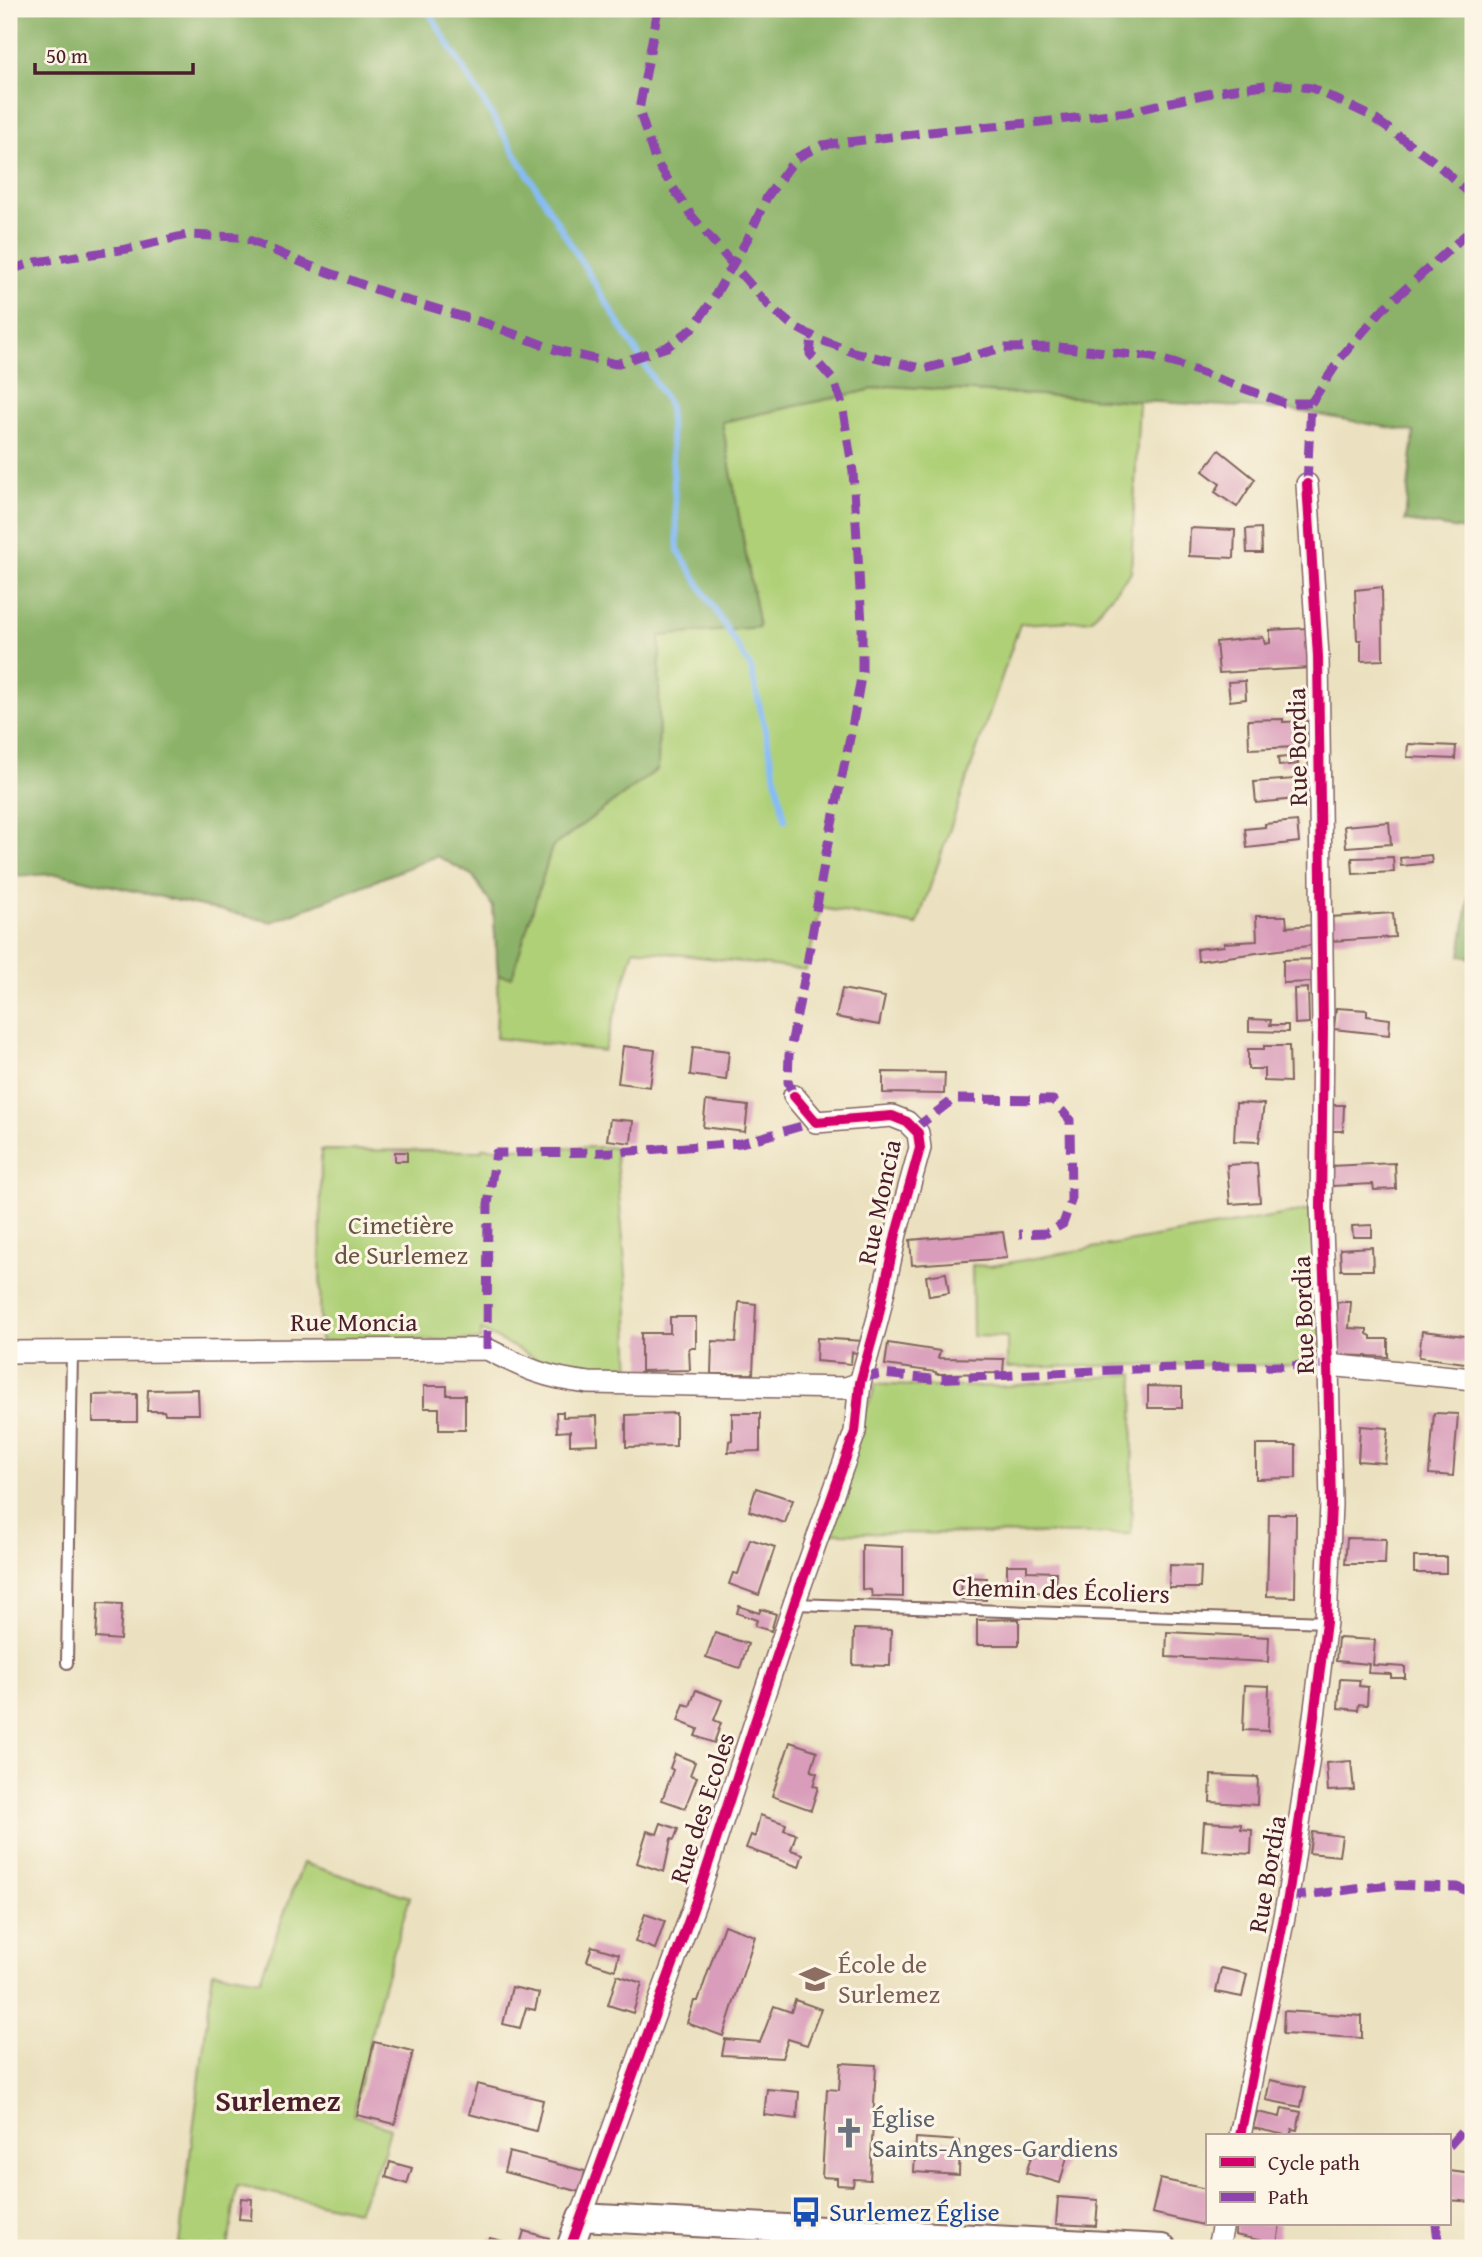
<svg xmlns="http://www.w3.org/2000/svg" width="1482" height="2257" viewBox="0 0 1482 2257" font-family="'Gentium Book Plus',serif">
  <rect width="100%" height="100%" fill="#fcf5e5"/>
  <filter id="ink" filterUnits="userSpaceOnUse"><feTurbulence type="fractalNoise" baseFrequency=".0143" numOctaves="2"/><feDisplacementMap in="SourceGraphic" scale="14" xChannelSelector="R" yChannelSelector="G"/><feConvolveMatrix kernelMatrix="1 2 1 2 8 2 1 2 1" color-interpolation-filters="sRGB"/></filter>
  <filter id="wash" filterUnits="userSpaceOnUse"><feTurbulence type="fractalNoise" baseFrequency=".00686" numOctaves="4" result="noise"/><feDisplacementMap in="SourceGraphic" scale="28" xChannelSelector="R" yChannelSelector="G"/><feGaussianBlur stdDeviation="1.57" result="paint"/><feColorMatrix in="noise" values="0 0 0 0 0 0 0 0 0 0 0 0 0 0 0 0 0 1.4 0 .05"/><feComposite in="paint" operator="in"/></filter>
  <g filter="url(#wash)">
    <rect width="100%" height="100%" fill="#ebe1c0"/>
    <g fill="#afd077" stroke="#7c7851" stroke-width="2">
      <polygon points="888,386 1139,401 1131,572 1091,620 1020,624 917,925 821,908 806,970 634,949 604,1051 496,1038 498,975 512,976 552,847 658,769 660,636 759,627 722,422"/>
      <polygon points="615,1147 627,1287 630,1382 589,1383 547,1365 481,1330 481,1340 320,1341 321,1150 481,1151 482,1148"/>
      <polygon points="1321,1208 1328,1365 1136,1365 1007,1368 1007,1337 973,1336 972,1265 990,1266"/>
      <polygon points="1134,1374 1131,1534 820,1533 855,1432 874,1392 875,1384 934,1387 1008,1386"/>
      <polygon points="303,1863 410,1897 380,1996 353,2115 390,2128 384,2152 358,2211 237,2186 228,2248 179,2244 213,1971 260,1979"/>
    </g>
    <g fill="#8bb268" stroke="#6a684a" stroke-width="2">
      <polygon points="9,9 1473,9 1473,531 1405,521 1414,432 1291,410 888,386 722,422 759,627 660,636 658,769 552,847 512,977 498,975 493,907 473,876 437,856 272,922 59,874 9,876"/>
      <polygon points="1473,868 1473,958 1460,956"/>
    </g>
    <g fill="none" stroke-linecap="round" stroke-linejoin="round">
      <polyline stroke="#86bcf5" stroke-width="6" points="427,9 669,405 678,550 751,668 785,820"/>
    </g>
    <g id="blocks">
      <g fill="#d99cba">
        <polygon points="1219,450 1255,479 1237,507 1215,492 1220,484 1203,471"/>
        <polygon points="1190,528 1235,530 1234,558 1189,556"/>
        <polygon points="1261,528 1262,553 1247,553 1246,529"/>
        <polygon points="1382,587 1383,660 1361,661 1361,640 1357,640 1355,590"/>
        <polygon points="1308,628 1310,668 1219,673 1216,642 1263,637 1265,644 1270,643 1270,630"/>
        <polygon points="1245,681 1246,699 1230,701 1228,682"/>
        <polygon points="1283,719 1283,722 1312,721 1313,739 1297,740 1297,747 1249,749 1248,720"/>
        <polygon points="1408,744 1456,746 1455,759 1407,757"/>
        <polygon points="1297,756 1298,764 1279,766 1278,758"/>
        <polygon points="1294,779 1295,799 1256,803 1254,782"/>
        <polygon points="1297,821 1299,842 1247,848 1245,829 1265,827 1265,824"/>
        <polygon points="1389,822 1391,844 1346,847 1344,826"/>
        <polygon points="1431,855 1432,863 1401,866 1400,858"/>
        <polygon points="1393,857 1394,872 1353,874 1352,858"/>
        <polygon points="1393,913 1395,937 1331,941 1330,917"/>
        <polygon points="1256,916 1286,916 1287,927 1314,925 1315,945 1198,961 1197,949 1224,946 1224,943 1257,941"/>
        <polygon points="1316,959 1317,982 1283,983 1283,960"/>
        <polygon points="1308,988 1309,1023 1295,1024 1294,989"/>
        <polygon points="842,989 885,997 879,1025 836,1017"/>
        <polygon points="1336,1008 1367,1010 1367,1016 1390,1019 1389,1035 1334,1029"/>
        <polygon points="1249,1019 1271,1020 1270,1025 1288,1025 1288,1032 1249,1031"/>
        <polygon points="623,1046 655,1050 650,1087 618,1083"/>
        <polygon points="1264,1046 1289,1046 1290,1082 1264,1081 1264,1069 1248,1069 1248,1049 1264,1049"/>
        <polygon points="693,1047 729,1051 726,1080 690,1075"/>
        <polygon points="883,1072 945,1073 944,1094 883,1093"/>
        <polygon points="706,1101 748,1106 745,1132 703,1127"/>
        <polygon points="1236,1103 1264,1104 1259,1142 1234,1141"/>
        <polygon points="1329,1105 1344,1105 1343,1131 1328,1131"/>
        <polygon points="610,1119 633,1121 631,1143 607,1140"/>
        <rect x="395" y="1152" width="12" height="9"/>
        <polygon points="1257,1163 1260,1202 1230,1204 1227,1165"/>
        <polygon points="1395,1163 1396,1189 1374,1190 1373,1184 1331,1186 1330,1166"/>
        <polygon points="1372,1225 1372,1237 1353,1237 1352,1226"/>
        <polygon points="1003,1232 1007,1258 912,1265 910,1240"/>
        <polygon points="1372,1247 1373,1270 1341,1270 1340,1249"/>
        <polygon points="946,1273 949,1293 929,1296 926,1276"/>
        <polygon points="739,1302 756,1304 753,1374 711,1374 712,1341 736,1342"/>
        <polygon points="1337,1302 1351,1302 1349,1328 1367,1329 1367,1334 1371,1336 1371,1339 1388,1339 1388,1357 1337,1355 1338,1334 1335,1334"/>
        <polygon points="670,1317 696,1317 696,1348 689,1348 690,1370 641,1371 641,1333 670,1333"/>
        <polygon points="1422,1331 1473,1337 1473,1364 1419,1357"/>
        <polygon points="817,1338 863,1341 861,1354 852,1352 851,1364 816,1361"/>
        <polygon points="888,1343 940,1351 938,1358 1004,1359 1003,1373 936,1374 936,1372 885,1365"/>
        <polygon points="424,1386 447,1386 447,1395 465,1395 465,1430 439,1430 439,1408 424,1408"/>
        <polygon points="1148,1386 1182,1387 1182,1408 1148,1408"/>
        <polygon points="198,1389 199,1414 165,1414 164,1411 147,1411 148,1390"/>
        <polygon points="137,1394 137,1422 93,1422 93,1395"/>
        <polygon points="556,1412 563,1412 563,1417 597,1416 598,1444 570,1445 570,1431 557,1432"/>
        <polygon points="676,1413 676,1446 626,1447 626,1415"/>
        <polygon points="732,1413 760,1413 760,1451 728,1452 729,1441 732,1440"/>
        <polygon points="1434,1413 1458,1414 1453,1476 1429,1474"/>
        <polygon points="1360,1426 1388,1428 1385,1463 1358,1461"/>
        <polygon points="1256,1445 1296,1445 1296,1478 1256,1479"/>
        <polygon points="756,1488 793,1500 785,1523 749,1511"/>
        <polygon points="1269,1514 1296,1514 1295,1597 1267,1596"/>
        <polygon points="1347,1538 1386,1539 1385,1564 1345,1564"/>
        <polygon points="750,1539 775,1547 759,1595 729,1584 733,1573 738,1574"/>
        <polygon points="862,1545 903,1547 903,1597 872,1596 871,1590 862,1589"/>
        <rect x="1414" y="1557" width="32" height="16"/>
        <polygon points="1007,1565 1027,1565 1027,1571 1056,1572 1056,1593 1027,1592 1027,1586 1007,1586"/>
        <polygon points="1170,1565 1201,1566 1200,1588 1169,1588"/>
        <polygon points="962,1577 987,1578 986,1600 961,1599"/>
        <polygon points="98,1603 122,1604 120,1640 96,1638"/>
        <polygon points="739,1606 759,1613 761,1609 776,1614 771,1631 755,1626 757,1620 737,1613"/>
        <polygon points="1019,1619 1019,1645 977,1645 977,1620"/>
        <polygon points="854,1629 891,1630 890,1666 853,1665"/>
        <polygon points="1167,1632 1269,1637 1268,1662 1166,1657"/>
        <polygon points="715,1633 748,1644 740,1668 706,1657"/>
        <polygon points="1338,1638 1375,1640 1373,1665 1405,1667 1405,1678 1391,1678 1391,1674 1368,1673 1369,1664 1336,1661"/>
        <polygon points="1340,1679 1360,1680 1359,1686 1368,1687 1367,1705 1359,1704 1358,1710 1338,1708"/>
        <polygon points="1245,1685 1269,1686 1268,1731 1243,1730"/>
        <polygon points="696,1690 722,1700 714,1720 721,1723 714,1743 695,1736 698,1729 678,1721 684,1704 690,1706"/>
        <polygon points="790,1742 817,1751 811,1771 817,1773 813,1786 818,1787 811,1810 772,1796"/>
        <polygon points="675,1754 695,1762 690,1775 697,1777 685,1808 662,1800 673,1770 670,1768"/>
        <polygon points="1351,1761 1354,1790 1328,1791 1326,1763"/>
        <polygon points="1211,1775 1258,1777 1257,1805 1210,1802"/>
        <polygon points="760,1815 786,1824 784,1830 796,1834 791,1850 803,1854 799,1867 746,1848 751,1835 755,1837"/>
        <polygon points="1204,1822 1241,1824 1241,1829 1252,1830 1251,1854 1202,1851"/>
        <polygon points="661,1823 678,1829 674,1840 671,1839 664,1872 637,1863 647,1831 657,1834"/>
        <polygon points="1312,1832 1342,1836 1339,1856 1309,1853"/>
        <polygon points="645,1914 665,1921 655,1949 635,1942"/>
        <polygon points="724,1925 755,1936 723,2036 687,2023 694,2001 698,2001"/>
        <polygon points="592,1946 619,1954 615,1970 587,1961"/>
        <polygon points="1221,1968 1247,1974 1242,1997 1216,1992"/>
        <polygon points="617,1975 642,1983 633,2013 608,2005"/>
        <polygon points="512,1987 539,1993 535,2010 526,2008 520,2028 503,2024"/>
        <polygon points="795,2000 821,2009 807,2045 788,2039 782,2058 722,2055 725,2039 760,2042 774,2006 791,2012"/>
        <polygon points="1284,2011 1362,2016 1362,2038 1283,2034"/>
        <polygon points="374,2042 413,2051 395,2124 357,2115"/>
        <polygon points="841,2063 876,2065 870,2180 854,2179 853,2186 837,2185 837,2178 822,2177 827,2089 839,2090"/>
        <polygon points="1270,2080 1305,2087 1301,2107 1266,2100"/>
        <polygon points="477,2084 543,2100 536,2131 469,2114"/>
        <polygon points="767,2089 799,2092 797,2119 764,2115"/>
        <polygon points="1282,2108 1301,2112 1297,2130 1292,2129 1290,2136 1253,2128 1257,2112 1280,2117"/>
        <polygon points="916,2138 960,2141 959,2175 914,2172"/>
        <polygon points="1034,2148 1067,2157 1060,2183 1026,2173"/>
        <polygon points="509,2152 585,2171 580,2192 504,2172"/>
        <polygon points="390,2162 412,2168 407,2184 386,2177"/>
        <polygon points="1449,2171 1473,2174 1473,2202 1449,2200"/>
        <polygon points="1160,2179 1207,2189 1207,2226 1152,2213"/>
        <polygon points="1058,2197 1098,2200 1096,2226 1056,2224"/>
        <polygon points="241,2198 252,2199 251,2220 239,2219"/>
        <polygon points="1236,2224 1280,2224 1277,2244 1235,2235"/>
        <polygon points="524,2231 549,2238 547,2248 519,2248"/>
        <polygon points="490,2238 517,2245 516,2248 487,2248"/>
        <polygon points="758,2243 805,2246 805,2248 758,2248"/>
      </g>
    </g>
  </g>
  <g filter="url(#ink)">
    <use href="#blocks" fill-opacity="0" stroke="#82635f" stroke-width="2"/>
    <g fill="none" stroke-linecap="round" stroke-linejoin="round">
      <g stroke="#82635f" stroke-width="14">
        <g id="service">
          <polyline points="794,1604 1326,1622"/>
          <polyline points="67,1663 72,1351"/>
        </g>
      </g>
      <g stroke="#82635f" stroke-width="24">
        <g id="minor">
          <path d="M 9,1352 L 487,1349 C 526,1369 546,1378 589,1383 L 846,1388 L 860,1383"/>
          <polyline points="1328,1365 1473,1379"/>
          <polyline points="1240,2136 1288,1897 1308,1764 1326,1622 1331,1504 1328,1365 1321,1208 1323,1028 1318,656 1307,484"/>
          <polyline points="581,2217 697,1898 794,1604 855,1432 860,1383 878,1318 896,1234 920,1148 918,1133 907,1122 892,1116 816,1122 794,1096"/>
          <polyline points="1218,2248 1223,2224"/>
        </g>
      </g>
      <g stroke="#82635f" stroke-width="30">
        <polyline id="tertiary" points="570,2248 581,2217 1163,2248"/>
      </g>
      <use href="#service" stroke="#fff" stroke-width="10"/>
      <use href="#minor" stroke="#fff" stroke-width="21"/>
      <use href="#tertiary" stroke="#fff" stroke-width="26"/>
      <g stroke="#8e44ad" stroke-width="9" stroke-dasharray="18 9" stroke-linecap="butt">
        <polyline points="658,9 639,110 655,160 691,215 733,265 770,307 792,325 816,338 853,352 924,369 1002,348 1058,347 1152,357 1180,365 1284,403 1311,403 1307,484"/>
        <polyline points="9,270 36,262 127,249 187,235 242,237 308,265 403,299 488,324 556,350 616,364 667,347 693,328 712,301 748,238 767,197 796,158 822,145 947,130 1041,122 1127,112 1220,91 1272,84 1312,88 1369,115 1431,159 1473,196"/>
        <polyline points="1311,403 1342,356 1381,311 1473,228"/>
        <polyline points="794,1096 788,1082 789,1055 806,970 826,853 851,733 862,672 862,624 853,472 842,404 834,381 810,354 812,336"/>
        <polyline points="914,1129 954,1099 1053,1100 1070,1120 1071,1201 1063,1224 1047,1233 1019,1234"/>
        <polyline points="487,1349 488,1204 496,1153 618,1152 741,1143 816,1122"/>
        <polyline points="861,1377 882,1374 932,1379 1136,1369 1328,1365"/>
        <polyline points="1288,1897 1390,1885 1458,1887 1473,1894"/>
        <polyline points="1449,2146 1473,2119"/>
        <polyline points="1436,2224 1439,2248"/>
      </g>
      <g stroke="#fcf5e5" stroke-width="15">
        <g id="cycleway">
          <polyline points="1240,2136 1288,1897 1308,1764 1326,1622 1331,1504 1328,1365 1321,1208 1323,1028 1318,656 1307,484"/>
          <polyline points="570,2248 697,1898 794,1604 855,1432 860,1383 878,1318 896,1234 920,1148 918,1133 907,1122 892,1116 816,1122 794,1096"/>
        </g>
      </g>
      <use href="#cycleway" stroke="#d6006c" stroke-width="10"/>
    </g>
  </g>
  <defs>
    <g id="school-bare" transform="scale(2.415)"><path d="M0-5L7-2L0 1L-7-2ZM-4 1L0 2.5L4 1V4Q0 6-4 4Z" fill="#8d6e63" stroke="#fcf5e5" stroke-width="2.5" paint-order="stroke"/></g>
    <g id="church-bare" transform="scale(2.415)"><path d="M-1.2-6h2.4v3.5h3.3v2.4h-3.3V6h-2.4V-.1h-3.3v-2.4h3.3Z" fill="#6b7280" stroke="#fcf5e5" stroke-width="2.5" paint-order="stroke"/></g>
    <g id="bus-bare" transform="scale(2.415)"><path d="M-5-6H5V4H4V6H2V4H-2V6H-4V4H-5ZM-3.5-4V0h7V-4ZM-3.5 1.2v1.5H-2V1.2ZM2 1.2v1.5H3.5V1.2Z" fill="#1a4fb4" stroke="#fcf5e5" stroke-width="2.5" paint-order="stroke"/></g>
  </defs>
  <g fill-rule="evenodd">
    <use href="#school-bare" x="815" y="1979"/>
    <use href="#church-bare" x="849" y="2133"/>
    <use href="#bus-bare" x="806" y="2212"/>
  </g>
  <g text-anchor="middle" stroke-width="6" stroke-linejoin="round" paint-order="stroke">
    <g font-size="26" fill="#4a1f2b" stroke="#fcf5e5">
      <text transform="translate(1297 747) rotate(-91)" y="9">Rue Bordia</text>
      <text transform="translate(879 1202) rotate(-78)" y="9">Rue Moncia</text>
      <text transform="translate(1303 1315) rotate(-92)" y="9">Rue Bordia</text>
      <text x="354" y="1331">Rue Moncia</text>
      <text transform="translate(1061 1590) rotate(2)" y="9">Chemin des Écoliers</text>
      <text transform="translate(702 1808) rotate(-72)" y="9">Rue des Ecoles</text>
      <text transform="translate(1267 1874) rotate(-80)" y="9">Rue Bordia</text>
    </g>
    <g font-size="26" fill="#685442" stroke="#fcf5e5">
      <text x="401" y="1234">Cimetière<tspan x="401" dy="30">de Surlemez</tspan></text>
    </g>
    <g font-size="26" fill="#785e54" stroke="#fcf5e5" text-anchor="start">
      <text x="838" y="1973">École de<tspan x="838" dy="30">Surlemez</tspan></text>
    </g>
    <g font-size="26" fill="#5b616d" stroke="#fcf5e5" text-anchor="start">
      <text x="872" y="2127">Église<tspan x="872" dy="30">Saints-Anges-Gardiens</tspan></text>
    </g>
    <g font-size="26" fill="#164399" stroke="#fcf5e5" text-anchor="start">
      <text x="829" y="2221">Surlemez Église</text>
    </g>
    <g font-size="30" font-weight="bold" fill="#4a1f2b" stroke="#fcf5e5">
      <text x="278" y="2111">Surlemez</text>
    </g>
  </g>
  <rect width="1482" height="2257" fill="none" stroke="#fcf5e5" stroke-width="35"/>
  <rect x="1206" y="2134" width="245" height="91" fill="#fcf5e5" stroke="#b59f9b" stroke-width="2"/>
  <rect x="1220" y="2157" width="35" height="10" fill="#d6006c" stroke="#b59f9b" stroke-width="2"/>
  <text x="1268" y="2170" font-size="21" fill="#4a1f2b">Cycle path</text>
  <rect x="1220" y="2192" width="35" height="10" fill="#8e44ad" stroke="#b59f9b" stroke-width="2"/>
  <text x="1268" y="2204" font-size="21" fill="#4a1f2b">Path</text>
  <path d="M35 63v10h158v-10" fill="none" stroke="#4a1f2b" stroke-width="3.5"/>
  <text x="46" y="63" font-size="21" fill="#4a1f2b" stroke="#fcf5e5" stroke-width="5" paint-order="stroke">50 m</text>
</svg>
